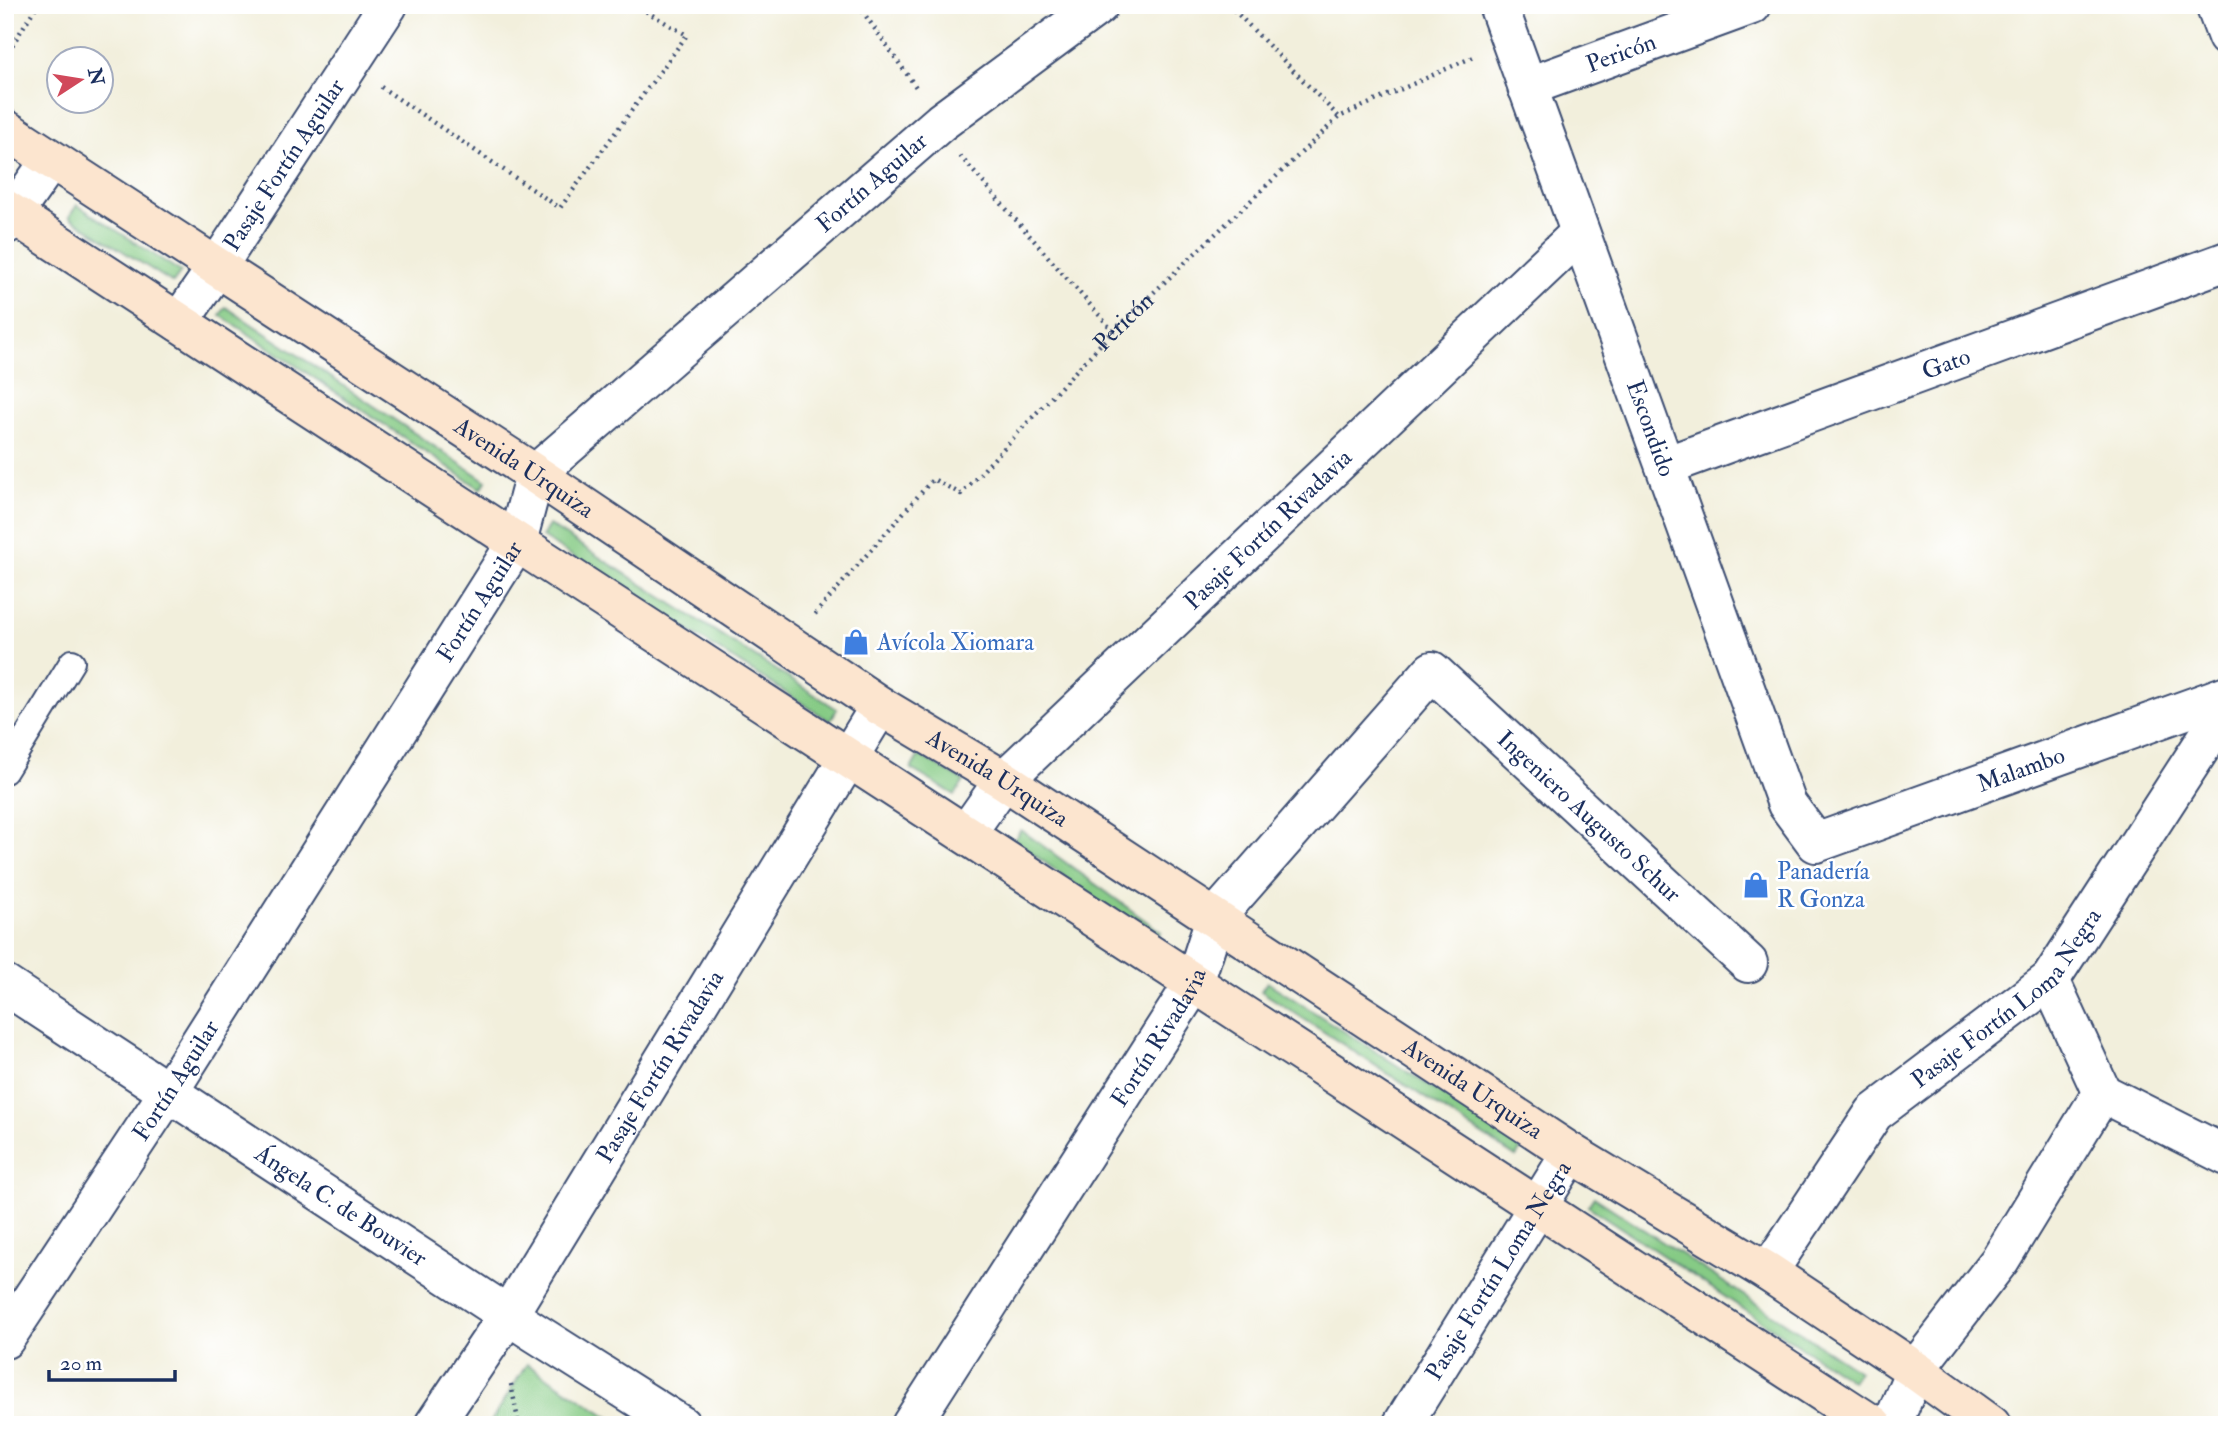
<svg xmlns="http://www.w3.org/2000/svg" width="2232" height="1430" viewBox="0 0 2232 1430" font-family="'IM FELL Double Pica',serif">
  <rect width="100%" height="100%" fill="#fff"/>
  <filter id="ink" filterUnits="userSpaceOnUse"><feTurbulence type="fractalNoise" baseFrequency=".0143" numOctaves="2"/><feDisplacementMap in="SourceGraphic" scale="14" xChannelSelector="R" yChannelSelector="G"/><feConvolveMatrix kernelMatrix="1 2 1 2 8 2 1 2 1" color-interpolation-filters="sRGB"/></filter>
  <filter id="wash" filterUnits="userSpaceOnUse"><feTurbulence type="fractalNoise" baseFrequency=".00686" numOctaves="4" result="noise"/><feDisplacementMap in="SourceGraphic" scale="28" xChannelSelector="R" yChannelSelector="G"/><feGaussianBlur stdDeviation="1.57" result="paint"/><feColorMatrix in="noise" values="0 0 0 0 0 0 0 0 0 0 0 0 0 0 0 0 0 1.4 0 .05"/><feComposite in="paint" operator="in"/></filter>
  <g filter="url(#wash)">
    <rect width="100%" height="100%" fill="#f2efdc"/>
    <g fill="#86cb85" stroke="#507d72" stroke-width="2">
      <polygon points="77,205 181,272 173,283 69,217"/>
      <polygon points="226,307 486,481 481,489 220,315"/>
      <polygon points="549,525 837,709 830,721 542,537"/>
      <polygon points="919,755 964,781 955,795 911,769"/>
      <polygon points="1021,830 1161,932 1154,942 1014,840"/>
      <polygon points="1267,982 1523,1146 1516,1157 1261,991"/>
      <polygon points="1594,1197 1859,1371 1852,1381 1588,1206"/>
      <polygon points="527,1364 621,1425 489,1425"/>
    </g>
  </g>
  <g filter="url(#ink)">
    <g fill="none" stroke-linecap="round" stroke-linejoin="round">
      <g stroke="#3b4c71" stroke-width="28">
        <polyline id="lane" points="5,771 72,662"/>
      </g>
      <g stroke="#3b4c71" stroke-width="42">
        <g id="street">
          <path id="s2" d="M 1498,5 L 1787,804 L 1816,843 L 2227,695"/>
          <polyline points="2215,5 2227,37"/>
          <path id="s3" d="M 1527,87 L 1752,5"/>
          <polyline points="5,225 51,160"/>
          <path id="s4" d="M 179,322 L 217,267 L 388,5"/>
          <path id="s5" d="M 1665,466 L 2227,261"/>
          <path id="s6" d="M 966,834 L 1004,780 L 1580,233"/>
          <polyline points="2050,980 2102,1093"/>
          <path id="s7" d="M 5,985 L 534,1332 L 681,1425"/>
          <polyline points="2102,1093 2227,1156"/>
          <path id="s8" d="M 1768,1272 L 1874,1113 L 2050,980 L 2227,707"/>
          <path id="s9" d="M 5,1339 L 168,1093 L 517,542 L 535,474 L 941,122 L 1099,5"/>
          <path id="s10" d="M 434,1425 L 508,1315 L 880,706"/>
          <path id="s11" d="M 911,1425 L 1194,983 L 1215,918 L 1432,671 L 1748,963"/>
          <path id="s12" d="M 1402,1425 L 1571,1153"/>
          <polyline points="1892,1425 1915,1370 2000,1260 2102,1093"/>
        </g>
      </g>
      <g stroke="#3b4c71" stroke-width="42">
        <g id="secondary">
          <path id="s13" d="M 5,129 L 535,474 L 880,706 L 1004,780 L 1571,1153 L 1768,1272 L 1915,1370 L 1991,1425"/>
          <polyline points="5,209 1873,1425"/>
        </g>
      </g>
      <g stroke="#3b4c71" stroke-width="4.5" stroke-dasharray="2 5" stroke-linecap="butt">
        <polyline points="858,5 918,90"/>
        <polyline points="1229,5 1339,117"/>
        <polyline points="5,57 37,5"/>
        <polyline points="381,87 560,208 687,35 635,5"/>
        <polyline points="960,156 1113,331"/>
        <path id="s1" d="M 815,614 L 933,479 L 961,494 L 1113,331 L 1339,117 L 1473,57"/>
        <polyline points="511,1384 519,1425"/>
      </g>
      <use href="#lane" stroke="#fff" stroke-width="24"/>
      <use href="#street" stroke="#fff" stroke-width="38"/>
      <use href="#secondary" stroke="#fce5cf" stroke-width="38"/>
    </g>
  </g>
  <defs>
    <g id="shop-bare" transform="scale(2.1)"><path d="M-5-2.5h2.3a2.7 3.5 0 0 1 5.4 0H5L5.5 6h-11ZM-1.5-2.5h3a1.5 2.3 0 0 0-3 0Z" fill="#3f7fe0" stroke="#fff" stroke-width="2.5" paint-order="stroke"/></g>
  </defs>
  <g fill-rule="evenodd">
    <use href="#shop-bare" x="856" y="642"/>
    <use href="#shop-bare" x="1756" y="885"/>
  </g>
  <g text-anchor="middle" stroke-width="5" stroke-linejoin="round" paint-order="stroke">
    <g font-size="24" fill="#1b2f5e" stroke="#fff">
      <text dy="8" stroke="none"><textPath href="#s3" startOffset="100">Pericón</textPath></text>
      <text dy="8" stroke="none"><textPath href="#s4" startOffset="189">Pasaje Fortín Aguilar</textPath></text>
      <text dy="8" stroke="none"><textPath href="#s9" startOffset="1463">Fortín Aguilar</textPath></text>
      <text dy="8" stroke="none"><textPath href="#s1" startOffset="448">Pericón</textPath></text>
      <text dy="8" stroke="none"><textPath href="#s5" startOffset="299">Gato</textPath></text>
      <text dy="8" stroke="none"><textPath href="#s2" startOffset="450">Escondido</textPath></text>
      <text dy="8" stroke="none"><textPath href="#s13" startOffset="620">Avenida Urquiza</textPath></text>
      <text dy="8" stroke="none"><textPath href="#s6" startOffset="430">Pasaje Fortín Rivadavia</textPath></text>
      <text dy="8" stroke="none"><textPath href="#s9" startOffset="877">Fortín Aguilar</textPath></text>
      <text dy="8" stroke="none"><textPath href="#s2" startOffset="1116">Malambo</textPath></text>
      <text dy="8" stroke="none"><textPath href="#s13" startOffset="1186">Avenida Urquiza</textPath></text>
      <text dy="8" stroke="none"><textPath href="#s11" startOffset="1136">Ingeniero Augusto Schur</textPath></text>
      <text dy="8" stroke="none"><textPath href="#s8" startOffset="368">Pasaje Fortín Loma Negra</textPath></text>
      <text dy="8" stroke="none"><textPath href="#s11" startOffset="460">Fortín Rivadavia</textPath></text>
      <text dy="8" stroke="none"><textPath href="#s10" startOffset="424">Pasaje Fortín Rivadavia</textPath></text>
      <text dy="8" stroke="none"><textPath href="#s9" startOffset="310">Fortín Aguilar</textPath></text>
      <text dy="8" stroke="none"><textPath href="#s13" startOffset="1754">Avenida Urquiza</textPath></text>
      <text dy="8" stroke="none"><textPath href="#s7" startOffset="402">Ángela C. de Bouvier</textPath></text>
      <text dy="8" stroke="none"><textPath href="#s12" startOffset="182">Pasaje Fortín Loma Negra</textPath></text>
    </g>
    <g font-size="24" fill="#366cbe" stroke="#fff" text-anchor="start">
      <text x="877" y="650">Avícola Xiomara</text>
      <text x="1777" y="879">Panadería<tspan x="1777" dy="28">R Gonza</tspan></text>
    </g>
  </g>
  <rect width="2232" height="1430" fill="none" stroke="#fff" stroke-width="28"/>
  <g transform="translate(80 80) rotate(78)"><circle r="33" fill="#ffffff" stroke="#a4acbf" stroke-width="2"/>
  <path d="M0-5L12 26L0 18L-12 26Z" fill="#d1495b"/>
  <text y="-10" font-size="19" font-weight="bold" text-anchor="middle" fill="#1b2f5e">N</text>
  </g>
  <path d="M49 1370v10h126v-10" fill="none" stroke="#1b2f5e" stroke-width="3.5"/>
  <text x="60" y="1370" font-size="21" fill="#1b2f5e" stroke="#ffffff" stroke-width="5" paint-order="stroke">20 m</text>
</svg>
